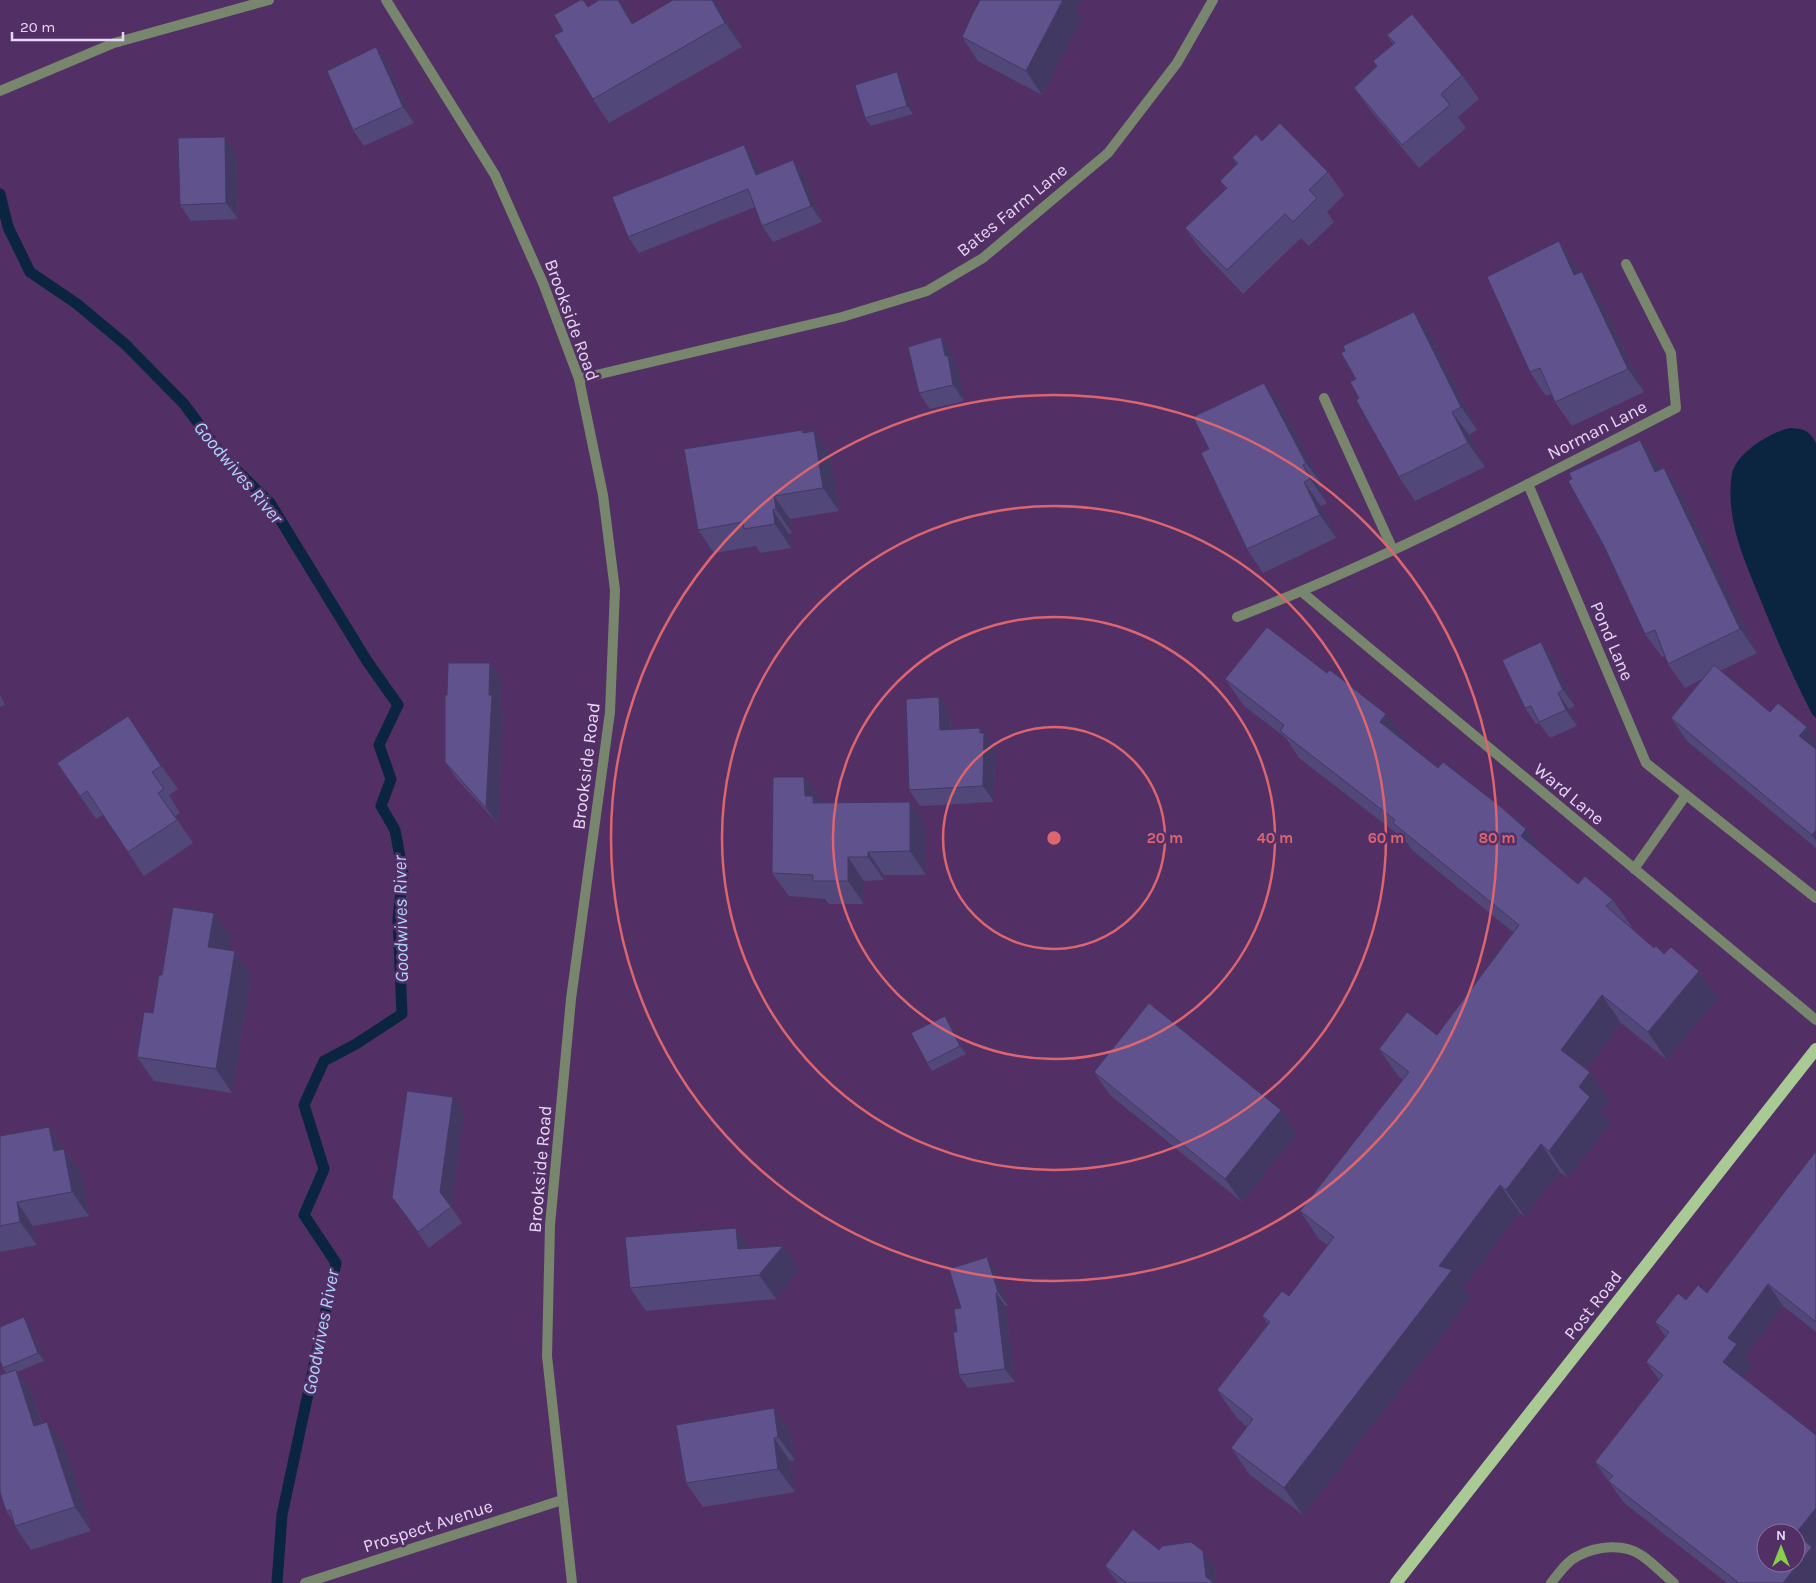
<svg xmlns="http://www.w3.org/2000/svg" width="1816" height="1583" viewBox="0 0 1816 1583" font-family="Karla,sans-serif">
  <rect width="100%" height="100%" fill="#523065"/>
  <path fill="#0b243f" d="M 1790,428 C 1803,428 1810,431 1816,443 L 1816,718 L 1812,714 C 1792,675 1775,636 1759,596 C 1743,557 1725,517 1732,474 C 1736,453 1771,432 1790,428 Z"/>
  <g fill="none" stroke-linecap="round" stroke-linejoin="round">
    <polyline stroke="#0b243f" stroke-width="11" points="0,194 8,227 30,272 77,304 125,344 184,404 224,458 270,503 367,661 398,705 379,745 391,779 381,806 395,830 403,873 398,919 402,1014 356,1044 324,1061 304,1105 324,1169 304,1215 336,1263 282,1515 277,1583"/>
    <g stroke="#77866c" stroke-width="10">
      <polyline points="386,0 495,175 543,283 579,379 603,495 615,590 610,712 571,999 550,1225 547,1356 572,1583"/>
      <polyline points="0,91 114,43 269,0"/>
      <polyline points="579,379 842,317 927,291 983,258 1108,153 1177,63 1213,0"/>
      <polyline points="1324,398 1393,550"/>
      <polyline points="1528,484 1646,763 1816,898"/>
      <polyline points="1302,592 1816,1020"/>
      <path d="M 1237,617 C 1388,559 1532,482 1676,408 L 1671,353 L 1626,264"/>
      <polyline points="1634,869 1686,795"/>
      <polyline points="305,1583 562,1500"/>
      <path d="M 1551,1583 C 1559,1573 1567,1561 1578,1556 C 1596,1546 1624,1543 1641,1555 C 1653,1563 1663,1574 1674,1583"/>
    </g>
    <polyline stroke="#aaca95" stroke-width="12" points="1396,1583 1816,1049"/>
  </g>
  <g fill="#524779">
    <polygon points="583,0 588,7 599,0 619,0 634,23 719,7 742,47 609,123 593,99 563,31"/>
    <polygon points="980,0 1081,0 1076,10 1082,18 1042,95 978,61 962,37"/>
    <polygon points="1387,35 1462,75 1479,99 1458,117 1466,128 1419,168 1371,111 1354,88 1377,67 1373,61 1393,44"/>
    <polygon points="387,63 414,123 364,146 353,130"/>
    <polygon points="903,81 913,114 871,126 865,118"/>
    <polygon points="1262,141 1328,172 1344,195 1327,212 1334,222 1309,246 1301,238 1243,294 1202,251 1185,228 1226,189 1220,181 1237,165 1232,158"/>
    <polygon points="236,153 238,219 191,221 180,205"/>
    <polygon points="793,160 804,176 822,222 773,242 762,226 755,207 639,253 628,237 755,161 760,173"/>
    <polygon points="1559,241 1575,265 1579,273 1598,295 1644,392 1572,426 1555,402 1551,394 1546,396 1530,372"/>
    <polygon points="1430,335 1477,430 1469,435 1485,467 1415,501 1399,477 1359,398"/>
    <polygon points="941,337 952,353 955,365 959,372 964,401 930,409 919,393"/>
    <polygon points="1281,406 1323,486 1320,488 1327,503 1321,506 1336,538 1263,573 1247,549 1209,449"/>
    <polygon points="802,430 804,432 814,431 830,454 839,511 790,519 792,533 789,534 791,548 760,553 756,546 714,553 698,530"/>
    <polygon points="1640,440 1657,463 1660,470 1664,468 1680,491 1757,653 1720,671 1770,712 1807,727 1816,740 1816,848 1687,741 1671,718 1702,679 1685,688 1668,664 1665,656 1662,657 1645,634 1572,479"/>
    <polygon points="1541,642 1552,658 1575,706 1569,709 1577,726 1550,738 1539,723 1536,724 1525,708"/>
    <polygon points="490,663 501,679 500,707 503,711 498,824 456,778 445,762 447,695"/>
    <polygon points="1327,673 1386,714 1405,742 1578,884 1613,900 1632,927 1631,928 1654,948 1699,971 1718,998 1667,1060 1621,1023 1586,1069 1609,1100 1600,1111 1610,1124 1568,1178 1560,1172 1525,1217 1520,1213 1463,1286 1471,1298 1303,1515 1250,1475 1231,1448 1247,1427 1236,1417 1217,1390 1268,1324 1262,1316 1289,1296 1328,1245 1319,1239 1300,1211 1403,1080 1398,1076 1379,1049 1437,1035 1513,932 1412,850 1404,839 1299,758 1286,738 1244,706 1225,679"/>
    <polygon points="0,695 5,705 0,707"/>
    <polygon points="950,713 951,730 980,728 995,749 994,802 920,806 909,790"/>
    <polygon points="128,716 178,789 169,795 180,813 175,816 193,843 144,876 103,815 96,819 57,763"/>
    <polygon points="804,777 821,801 821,803 910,802 926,826 926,875 884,875 884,880 864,881 864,904 829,904 825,899 789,896 772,873"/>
    <polygon points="214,913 231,937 228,950 251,975 232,1093 154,1081 137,1057 153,1013 162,975"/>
    <polygon points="951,1024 966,1054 932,1071 927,1063"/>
    <polygon points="1094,1072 1281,1110 1297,1134 1242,1202 1110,1095"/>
    <polygon points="464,1113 451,1207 462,1223 429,1248 392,1197"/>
    <polygon points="49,1127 81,1173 89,1216 33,1226 37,1245 0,1252 0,1136"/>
    <polygon points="1816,1151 1816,1332 1783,1306 1745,1356 1752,1366 1743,1377 1816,1435 1816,1548 1814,1550 1816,1553 1816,1582 1815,1583 1727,1583 1624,1503 1595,1462 1659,1380 1646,1362 1666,1337 1655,1322 1686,1300 1707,1293"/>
    <polygon points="736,1228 750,1248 783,1246 799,1269 776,1299 646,1311 630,1288"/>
    <polygon points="996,1271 1008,1306 1005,1306 1015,1382 968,1388 959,1375 957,1332"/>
    <polygon points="30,1325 44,1361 17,1372 32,1394 42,1423 64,1445 91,1531 31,1550 15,1526 14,1522 6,1511 6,1373 3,1368"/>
    <polygon points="774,1408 790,1432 795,1460 790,1461 795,1492 703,1507 686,1483"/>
    <polygon points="1159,1550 1215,1567 1216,1583 1118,1583 1105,1566"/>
  </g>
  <g fill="#423963">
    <polygon points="618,0 619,0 630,15 648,48 632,24"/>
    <polygon points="712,0 714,0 719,7 742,47 725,23"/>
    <polygon points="1063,0 1081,0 1076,10 1082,18 1042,95 1026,71"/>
    <polygon points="376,47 387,63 414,123 403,107"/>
    <polygon points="897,72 903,81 913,114 907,106"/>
    <polygon points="225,137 236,153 238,219 226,203"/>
    <polygon points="744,145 755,161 767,191 756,175"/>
    <polygon points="793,160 804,176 822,222 811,206"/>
    <polygon points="1559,241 1575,265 1591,298 1574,275"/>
    <polygon points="1582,272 1598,295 1644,392 1628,369"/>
    <polygon points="1414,312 1430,335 1477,430 1461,407"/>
    <polygon points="941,337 952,353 955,365 959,372 964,401 953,385"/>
    <polygon points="1264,383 1281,406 1323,486 1306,463"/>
    <polygon points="1452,412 1469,435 1485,467 1468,443"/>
    <polygon points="802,430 817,451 814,431 830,454 839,511 823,488"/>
    <polygon points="1640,440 1657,463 1672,495 1655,472"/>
    <polygon points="1303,465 1320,488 1327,503 1310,479"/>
    <polygon points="1664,468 1680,491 1757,653 1740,629"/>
    <polygon points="1304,482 1321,506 1336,538 1320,515"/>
    <polygon points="774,496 790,519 792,533 776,509"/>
    <polygon points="773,510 789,534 791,548 775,524"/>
    <polygon points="1541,642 1552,658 1575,706 1563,690"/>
    <polygon points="490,663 501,679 500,707 503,711 498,824 486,808"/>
    <polygon points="1558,693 1569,709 1577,726 1566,710"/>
    <polygon points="939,697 950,713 951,746 940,730"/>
    <polygon points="1386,714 1405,741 1399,749 1380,722"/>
    <polygon points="128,716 144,739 178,789 161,766"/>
    <polygon points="1807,727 1816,740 1816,759 1799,736"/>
    <polygon points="980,728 995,749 994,802 983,786"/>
    <polygon points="804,777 821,801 821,815 805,796"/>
    <polygon points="910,802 926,826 926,875 910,851"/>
    <polygon points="1526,829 1545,856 1521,836"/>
    <polygon points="1816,830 1816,840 1812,835"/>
    <polygon points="868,852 884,875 884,880 868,857"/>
    <polygon points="848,857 864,881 864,904 848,881"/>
    <polygon points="214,913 231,937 225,971 208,947"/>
    <polygon points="235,951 251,975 232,1093 216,1069"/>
    <polygon points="1699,971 1718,998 1667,1060 1648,1032"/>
    <polygon points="1602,995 1621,1023 1580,1077 1561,1050"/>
    <polygon points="945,1016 951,1024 966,1054 960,1046"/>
    <polygon points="1590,1072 1609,1100 1600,1111 1610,1124 1568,1178 1549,1151 1579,1087"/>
    <polygon points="453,1097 464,1113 451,1207 440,1192"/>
    <polygon points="1281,1110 1297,1134 1242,1202 1225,1179"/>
    <polygon points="49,1127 81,1173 89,1216 72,1192 54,1151"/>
    <polygon points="1541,1144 1560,1172 1525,1217 1506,1190"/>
    <polygon points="1500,1185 1520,1213 1463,1286 1471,1298 1303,1515 1284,1488 1439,1266"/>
    <polygon points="17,1202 33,1226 37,1245 20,1222"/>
    <polygon points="736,1228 753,1252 738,1249"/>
    <polygon points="783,1246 799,1269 776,1299 759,1275"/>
    <polygon points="987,1257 996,1271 1008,1306 998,1292"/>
    <polygon points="1768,1284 1783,1306 1745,1356 1752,1366 1738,1383 1723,1362 1728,1338"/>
    <polygon points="996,1293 1005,1306 1015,1382 1005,1369"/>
    <polygon points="24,1317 30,1325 44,1361 38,1353"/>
    <polygon points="16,1370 32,1394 50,1449 34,1426"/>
    <polygon points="774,1408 790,1432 795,1460 778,1437"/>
    <polygon points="47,1422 64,1445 91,1531 75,1507"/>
    <polygon points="774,1438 790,1461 795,1492 778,1469"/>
    <polygon points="1816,1508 1816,1548 1814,1550 1816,1553 1816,1582 1815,1583 1783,1583 1810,1548 1801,1534 1797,1532"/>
    <polygon points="1203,1551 1215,1567 1216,1583 1210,1583 1206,1577"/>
  </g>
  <g fill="#5f528d" stroke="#423963" fill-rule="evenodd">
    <polygon points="580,0 583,0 588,7 599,0 618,0 632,24 673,0 712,0 725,23 593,99 554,35 563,31 554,15"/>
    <polygon points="980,0 1063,0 1026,71 962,37 973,13"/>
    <polygon points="1412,14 1462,75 1441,94 1450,105 1402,145 1354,88 1377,66 1373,61 1395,43 1387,35"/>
    <polygon points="376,47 403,107 353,130 327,71"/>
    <polygon points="897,72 907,106 865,118 855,85"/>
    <polygon points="1280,123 1328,172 1309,190 1317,198 1293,222 1285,214 1227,270 1185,228 1227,188 1220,181 1238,163 1232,158 1256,134 1262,141"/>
    <polygon points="225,137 226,203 180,205 178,138"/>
    <polygon points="744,145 756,175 793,160 811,206 762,226 748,189 628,237 612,197"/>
    <polygon points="1559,241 1574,275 1582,272 1628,369 1555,402 1540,368 1530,372 1487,277"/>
    <polygon points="1414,312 1461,407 1452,412 1468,443 1399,477 1356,400 1359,398 1350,382 1356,379 1341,353 1345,351 1343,346"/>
    <polygon points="941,337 945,356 948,356 953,385 919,393 908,347"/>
    <polygon points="1264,383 1306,463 1303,465 1310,479 1304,482 1320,515 1247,549 1201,453 1209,449 1193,417"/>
    <polygon points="802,430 803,433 814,431 823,488 774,496 776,509 773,510 775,524 744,529 743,522 698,530 684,449"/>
    <polygon points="1640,440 1655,472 1664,468 1740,629 1668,664 1655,630 1645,634 1604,546 1568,481 1572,479 1569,473"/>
    <polygon points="1267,627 1327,673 1330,670 1386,714 1380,722 1438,768 1443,762 1501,807 1526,829 1521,836 1578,884 1585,876 1613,900 1606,906 1654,948 1656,946 1664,954 1671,947 1699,971 1648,1032 1602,995 1561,1050 1590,1072 1579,1087 1590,1097 1549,1151 1541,1144 1506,1190 1500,1185 1439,1266 1452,1270 1284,1488 1231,1448 1253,1419 1217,1390 1270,1322 1262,1316 1282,1291 1289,1296 1334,1237 1300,1211 1409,1072 1379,1049 1407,1012 1437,1035 1519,925 1393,823 1395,820 1280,731 1284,725 1225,679"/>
    <polygon points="1541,642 1563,690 1558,693 1566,710 1539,722 1531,706 1525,708 1502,660"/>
    <polygon points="448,663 490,663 489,695 492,695 486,808 445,762 445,695 447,695"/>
    <polygon points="1714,665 1770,712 1778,703 1807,727 1799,736 1816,749 1816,830 1812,835 1671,718"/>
    <polygon points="939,697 940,730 980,728 980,733 984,733 983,786 909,790 906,699"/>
    <polygon points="128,716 161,766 152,772 164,789 158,793 177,820 128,852 87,791 80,796 57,763"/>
    <polygon points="773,777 804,777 805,796 813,796 813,803 910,802 910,851 868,852 868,857 848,857 848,881 813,881 813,875 772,873"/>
    <polygon points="173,907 214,913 208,947 235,951 216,1069 137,1057 144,1012 153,1013 159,975 162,975"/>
    <polygon points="1149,1003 1281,1110 1225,1179 1094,1072"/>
    <polygon points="945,1016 960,1046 927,1063 911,1033"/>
    <polygon points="407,1091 453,1097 440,1192 451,1207 418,1232 392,1197"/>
    <polygon points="49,1127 54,1151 64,1149 72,1192 17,1202 20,1222 0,1226 0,1136"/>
    <path d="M 1816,1151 L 1816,1322 L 1768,1284 L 1728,1338 L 1737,1344 L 1723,1362 L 1816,1435 L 1816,1508 L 1797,1532 L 1801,1534 L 1799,1536 L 1812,1547 L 1783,1583 L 1739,1583 L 1608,1481 L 1613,1476 L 1595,1462 L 1663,1375 L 1646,1362 L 1669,1332 L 1655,1322 L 1678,1293 L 1686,1300 L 1698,1285 L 1707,1293 ZM 1766,1533 L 1796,1533 L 1796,1563 L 1766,1563 Z"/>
    <polygon points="736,1228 738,1249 783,1246 759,1275 630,1288 625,1237"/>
    <polygon points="987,1257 998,1292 996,1293 1005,1369 959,1375 953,1332 957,1332 954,1309 961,1308 949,1269"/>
    <polygon points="24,1317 38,1353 3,1368 0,1361 0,1327"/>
    <polygon points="16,1370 34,1426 47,1422 75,1507 15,1526 10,1510 6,1511 0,1492 0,1375"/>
    <polygon points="774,1408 778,1437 774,1438 778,1469 686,1483 676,1425"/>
    <polygon points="1133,1529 1159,1550 1162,1546 1191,1542 1203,1551 1206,1577 1214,1583 1127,1583 1105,1566"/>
  </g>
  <g fill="none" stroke="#dd6570" stroke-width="2.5">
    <circle cx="1054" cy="838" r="111"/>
    <circle cx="1054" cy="838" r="221"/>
    <circle cx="1054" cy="838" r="332"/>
    <circle cx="1054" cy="838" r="443"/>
  </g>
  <g text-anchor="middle" stroke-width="5" stroke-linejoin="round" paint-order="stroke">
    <g font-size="18" fill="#e9d5f5" stroke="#523065">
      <text transform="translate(1012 210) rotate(-39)" y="6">Bates Farm Lane</text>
      <text transform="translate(572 320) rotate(70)" y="6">Brookside Road</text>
      <text transform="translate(1597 430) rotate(-27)" y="6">Norman Lane</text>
      <text transform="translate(1612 641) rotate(67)" y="6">Pond Lane</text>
      <text transform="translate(586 766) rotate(-83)" y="6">Brookside Road</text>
      <text transform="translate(1569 794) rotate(40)" y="6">Ward Lane</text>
      <text transform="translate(540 1169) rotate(-85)" y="6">Brookside Road</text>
      <text transform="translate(1593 1305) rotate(-52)" y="6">Post Road</text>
      <text transform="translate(428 1526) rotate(-18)" y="6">Prospect Avenue</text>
    </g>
    <g font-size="19" font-style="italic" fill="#afd4ff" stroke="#523065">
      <text transform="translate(239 472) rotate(50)" y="7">Goodwives River</text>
      <text transform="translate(400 919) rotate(-91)" y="7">Goodwives River</text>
      <text transform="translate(320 1332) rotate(-79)" y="7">Goodwives River</text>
    </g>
  </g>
  <circle cx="1054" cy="838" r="8" fill="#dd6570" stroke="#523065" stroke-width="2.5"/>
  <g font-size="15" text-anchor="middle" font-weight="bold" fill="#dd6570" stroke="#523065" stroke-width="5" stroke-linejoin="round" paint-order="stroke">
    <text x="1165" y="843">20 m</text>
    <text x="1275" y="843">40 m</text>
    <text x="1386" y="843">60 m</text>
    <text x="1497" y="843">80 m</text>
  </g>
  <g transform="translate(1781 1548)"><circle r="24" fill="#523065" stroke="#8e729f"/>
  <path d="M0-4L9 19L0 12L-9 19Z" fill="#88cf49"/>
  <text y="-8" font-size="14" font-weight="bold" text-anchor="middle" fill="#e9d5f5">N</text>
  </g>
  <path d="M12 32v8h111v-8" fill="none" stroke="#e9d5f5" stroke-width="2.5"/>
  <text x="20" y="32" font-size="15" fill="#e9d5f5" stroke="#523065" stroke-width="4" paint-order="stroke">20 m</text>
</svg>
